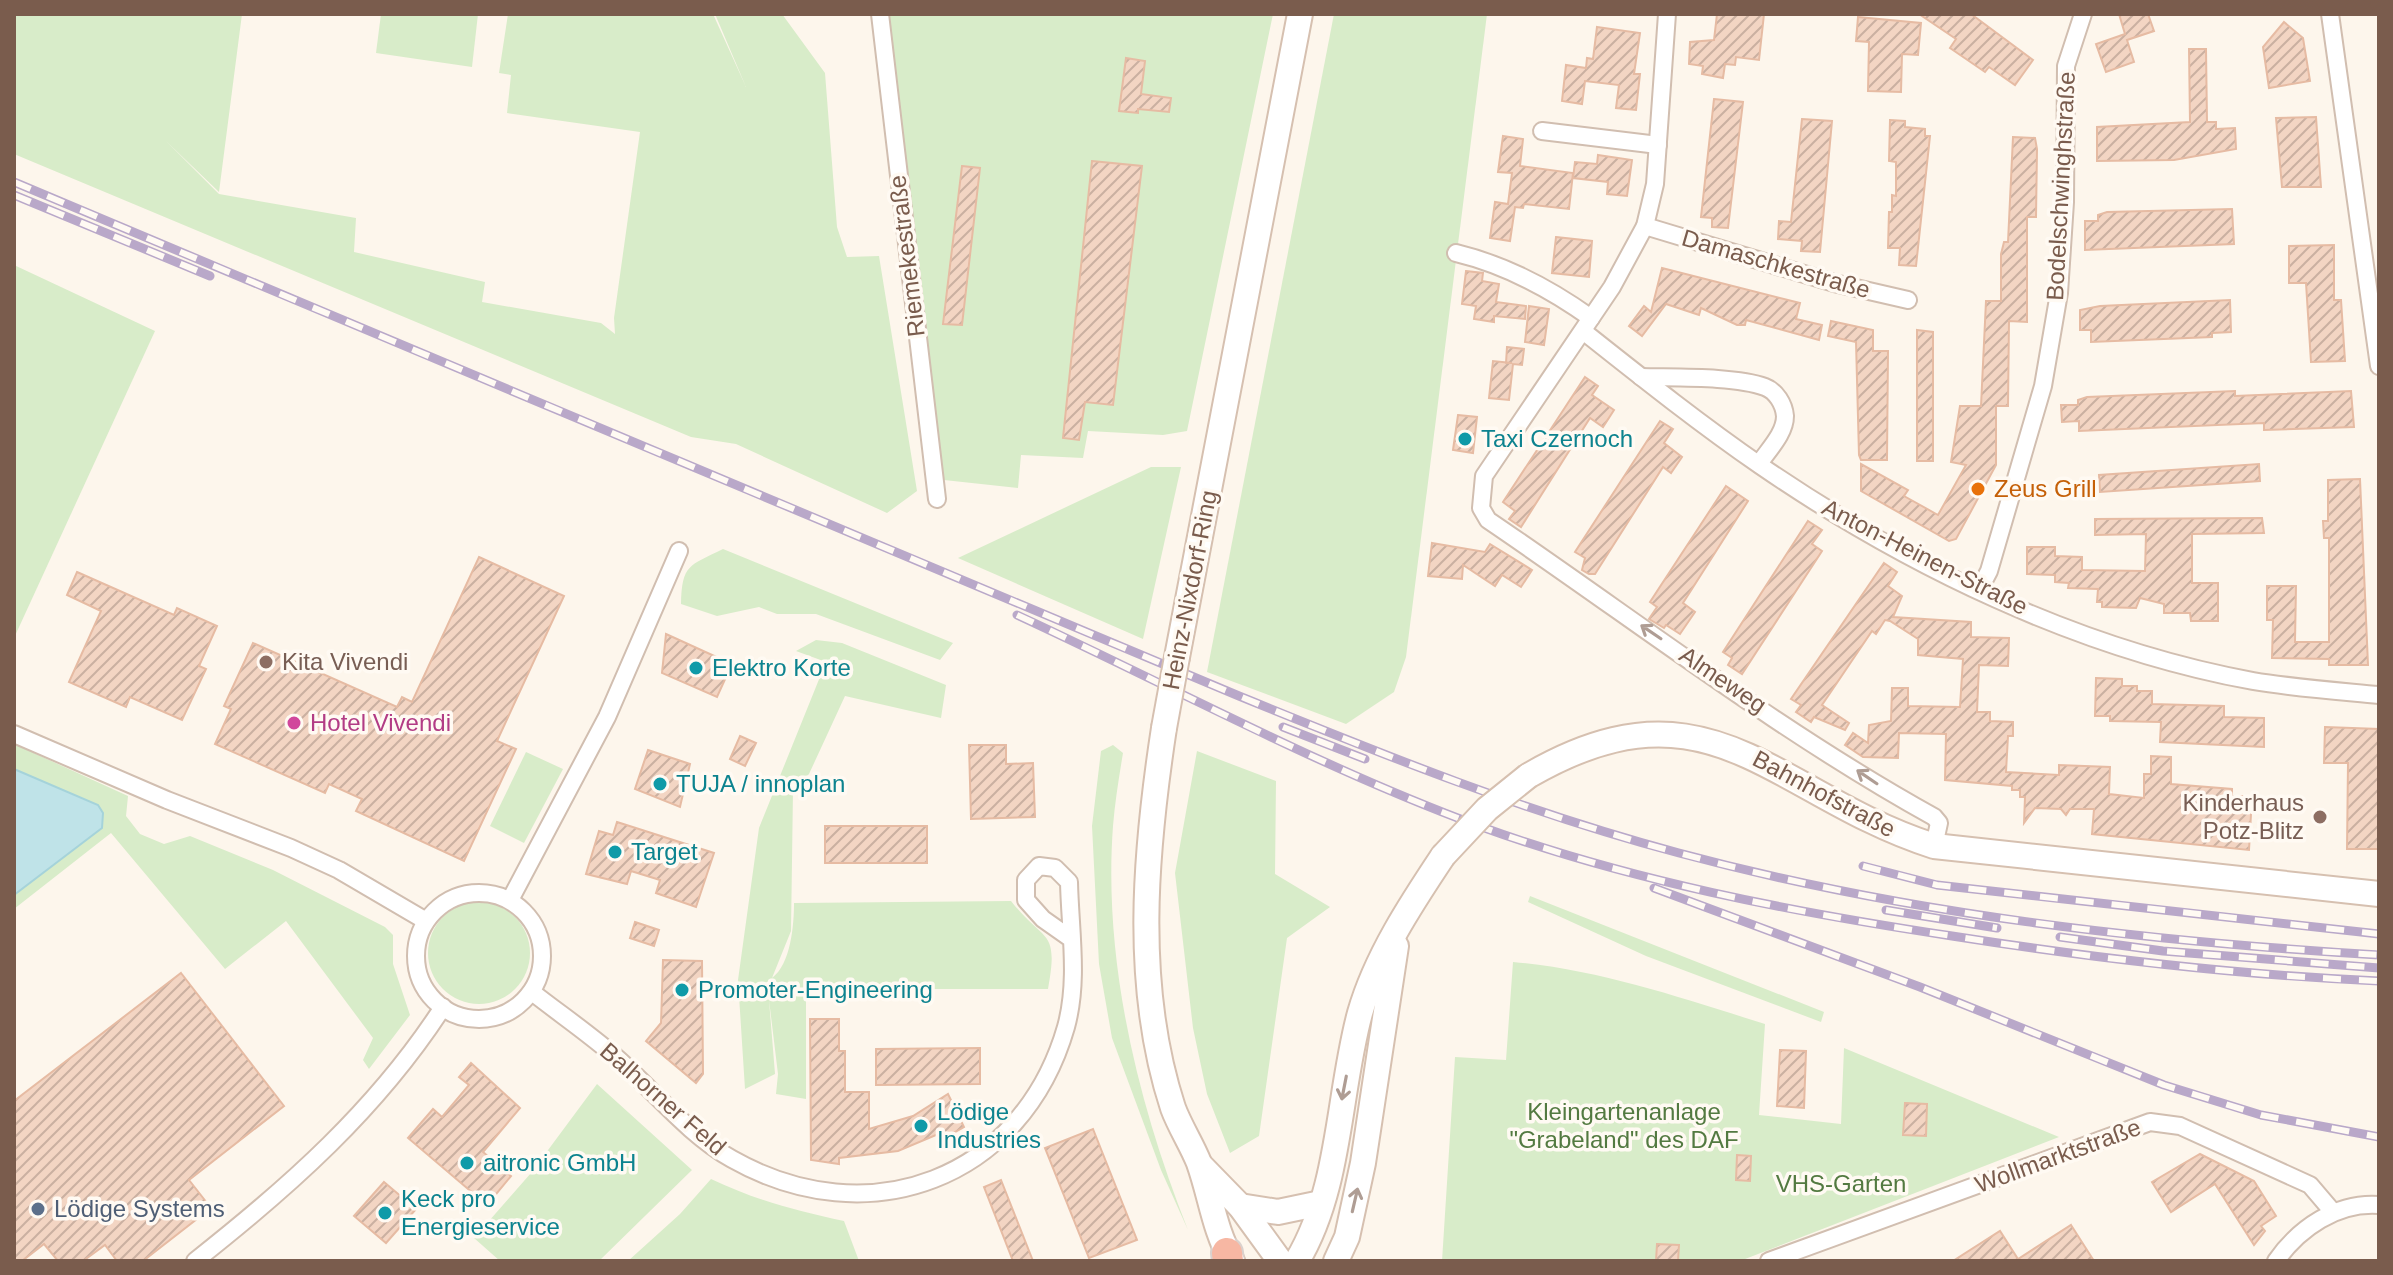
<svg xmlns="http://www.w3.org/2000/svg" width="2393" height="1275" viewBox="0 0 2393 1275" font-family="Arial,sans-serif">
  <defs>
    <pattern id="building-hatch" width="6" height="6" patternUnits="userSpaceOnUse" patternTransform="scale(2)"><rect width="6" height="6" fill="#f3d5c3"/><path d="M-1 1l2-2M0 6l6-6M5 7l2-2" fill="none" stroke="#cab0a1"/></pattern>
  </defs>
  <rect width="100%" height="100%" fill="#fdf6ec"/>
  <g fill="#d8ecc9">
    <polygon points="14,14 242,14 219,192 166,141 219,194 356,218 354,252 485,282 482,302 601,323 615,334 614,318 640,132 507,113 511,75 499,73 508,14 713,14 746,87 715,14 782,14 825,73 837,227 847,257 879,256 917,491 887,513 736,444 691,437 14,154"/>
    <polygon points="381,14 478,14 472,67 376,53"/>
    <polygon points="888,14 1273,14 1187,431 1163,435 1088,431 1083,458 1021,455 1018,488 944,480 896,107"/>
    <polygon points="1334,14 1487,14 1406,657 1394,692 1346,724 1207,672"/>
    <polygon points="14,265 155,331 14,638"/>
    <polygon points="1151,467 1181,467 1143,639 958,558"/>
    <path d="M 723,549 L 953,643 L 940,660 L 816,614 L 777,614 L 759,607 L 717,616 L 681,604 C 682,564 689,566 723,549 Z"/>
    <path d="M 816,640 L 842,643 L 946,685 L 941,718 L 845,696 L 809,774 L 793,790 L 791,931 L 772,978 C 791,964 794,925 794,903 L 1011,901 C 1045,944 1059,928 1048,989 L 806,989 L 806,1099 L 776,1094 L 778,1074 L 769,1000 L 775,1074 L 745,1089 L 738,980 L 759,828 L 826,662 L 796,651 Z"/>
    <polygon points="14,744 128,796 126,816 140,834 164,844 190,836 273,870 385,927 393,935 393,964 410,1015 369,1069 363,1060 373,1038 286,921 225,969 111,833 14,909 14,895 102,828 98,805 14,769"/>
    <path d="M 1113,745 L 1123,753 C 1119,777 1115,802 1113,826 C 1103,962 1138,1104 1188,1230 L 1161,1170 L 1112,1038 L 1099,964 L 1092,826 L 1101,751 Z"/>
    <polygon points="1197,751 1276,781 1275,874 1330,907 1287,938 1259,1136 1230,1153 1207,1094 1193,1028 1175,873"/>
    <polygon points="526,752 563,769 524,843 490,826"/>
    <polygon points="1530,896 1824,1012 1821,1022 1646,956 1528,902"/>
    <circle cx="479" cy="953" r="51"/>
    <path d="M 1513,962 C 1601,970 1681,998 1765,1024 L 1759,1115 L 1841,1124 L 1844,1048 L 2059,1137 L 1740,1261 L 1442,1261 L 1455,1057 L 1506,1060 Z"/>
    <polygon points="597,1084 692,1170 599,1261 500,1261 474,1238 531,1173"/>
    <path d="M 711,1179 C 755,1200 797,1211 844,1221 L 859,1261 L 628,1261 L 680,1214 Z"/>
  </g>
  <polygon fill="#bfe3e8" stroke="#a5d3da" stroke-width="2" points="14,769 98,805 103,813 102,828 14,895"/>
  <g fill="url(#building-hatch)" stroke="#e6bba3" stroke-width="2">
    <polygon points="1717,14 1764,14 1759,60 1736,57 1735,65 1725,64 1723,78 1702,74 1703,66 1689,64 1690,42 1714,40"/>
    <polygon points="1919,14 1971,14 2033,60 2015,85 1989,67 1985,72 1950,48 1956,39"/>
    <polygon points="2119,14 2148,14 2154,31 2127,40 2134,62 2106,72 2096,44 2125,34"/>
    <polygon points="1858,17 1921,23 1918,55 1902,54 1901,92 1868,91 1869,42 1856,41"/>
    <polygon points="2284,22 2303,38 2310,81 2269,88 2263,47"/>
    <polygon points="1597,27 1640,33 1634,74 1640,74 1636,110 1616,108 1619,85 1585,81 1582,104 1562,101 1566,65 1586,68 1587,58 1593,59"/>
    <polygon points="2189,49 2206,49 2207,122 2216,122 2216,129 2235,128 2236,149 2174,160 2097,161 2097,127 2190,122"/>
    <polygon points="1126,58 1145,61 1141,94 1171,98 1169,112 1138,109 1138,113 1119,111"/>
    <polygon points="1714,99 1743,102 1728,228 1712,227 1712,218 1701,217"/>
    <polygon points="2316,117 2321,187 2282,187 2276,118"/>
    <polygon points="1802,119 1832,121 1820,252 1801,251 1802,241 1778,239 1779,221 1791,222"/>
    <polygon points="1890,120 1905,121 1905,127 1925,129 1925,136 1930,136 1916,266 1899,265 1900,248 1888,248 1889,212 1892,212 1892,195 1896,196 1896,162 1889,161"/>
    <polygon points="1503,136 1523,139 1520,166 1573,173 1569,209 1524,204 1523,208 1515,207 1510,241 1490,238 1495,202 1508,204 1512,173 1498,172"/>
    <polygon points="2013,137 2035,138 2037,149 2036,217 2027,217 2027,322 2009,321 2008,406 1996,406 1996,465 1956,539 1949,541 1861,491 1861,464 1908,490 1904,496 1938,515 1966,465 1951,462 1960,406 1981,406 1986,301 2001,301 2001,254 2004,242 2008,242"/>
    <polygon points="1598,155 1632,160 1627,196 1607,194 1608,182 1573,178 1575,162 1597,164"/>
    <polygon points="1092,161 1142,166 1113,405 1085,402 1079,440 1063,438"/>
    <polygon points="962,166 980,168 962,325 943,324"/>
    <polygon points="2232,209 2234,244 2085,250 2085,221 2098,221 2098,215 2107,212"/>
    <polygon points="1556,237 1592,241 1589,277 1552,273"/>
    <polygon points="2334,245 2334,300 2341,300 2345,361 2311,362 2306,283 2289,283 2289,246"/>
    <polygon points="1662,268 1800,303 1796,319 1822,325 1819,340 1746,320 1745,325 1737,325 1701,308 1699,315 1666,304 1642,336 1629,326 1644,306 1651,312"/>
    <polygon points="1466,271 1483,273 1482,281 1499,284 1496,302 1526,306 1525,319 1494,316 1494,322 1474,319 1476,306 1462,304"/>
    <polygon points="2230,300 2231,332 2212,333 2212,337 2091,342 2091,330 2080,330 2080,310 2100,306"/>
    <polygon points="1529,306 1549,309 1544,345 1525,342"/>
    <polygon points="1831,321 1873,330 1873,351 1888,351 1887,460 1861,460 1859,455 1856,342 1828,336"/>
    <polygon points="1917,330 1933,332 1933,461 1917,461"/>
    <polygon points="1507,347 1524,349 1522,365 1513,364 1509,400 1489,398 1493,361 1512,363 1506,363"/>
    <polygon points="1585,377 1598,386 1592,395 1614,410 1603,427 1590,418 1521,527 1509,519 1515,511 1503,502"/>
    <polygon points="2235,391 2235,396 2351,391 2354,427 2264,430 2264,423 2079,431 2079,421 2062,422 2061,405 2078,405 2078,400 2087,397"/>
    <polygon points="1458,415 1477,417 1473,453 1453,450"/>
    <polygon points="1660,421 1673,429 1664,443 1682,457 1671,473 1663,467 1595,574 1589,574 1582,570 1585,558 1575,552"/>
    <polygon points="2259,464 2260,481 2100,492 2099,475"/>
    <polygon points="2360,479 2368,665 2329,665 2329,659 2272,658 2273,620 2267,620 2267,586 2296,586 2295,642 2329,642 2329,538 2324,538 2323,521 2328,521 2328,480"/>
    <polygon points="1726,486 1748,501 1683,603 1695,612 1680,634 1666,625 1664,628 1649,619 1657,607 1650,602"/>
    <polygon points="2262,518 2264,533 2192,534 2192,583 2218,583 2218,621 2191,621 2190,613 2164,613 2164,604 2140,598 2136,608 2102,607 2102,602 2097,602 2098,589 2068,588 2069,583 2055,582 2055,575 2027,574 2027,547 2055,547 2055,556 2082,557 2082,570 2145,571 2146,534 2095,535 2095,519"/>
    <polygon points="1808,521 1822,530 1812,544 1822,551 1742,674 1728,665 1732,658 1723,652"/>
    <polygon points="1432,543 1485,552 1490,544 1532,570 1521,587 1502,575 1495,586 1463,565 1462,579 1428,576"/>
    <polygon points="479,557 564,596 497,741 516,749 464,861 356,811 362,799 329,784 325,793 215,744 231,709 224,706 253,643 397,707 402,697 412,702"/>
    <polygon points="1884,563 1897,572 1888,586 1902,596 1893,617 1971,622 1971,637 2009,638 2008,666 1979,665 1977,712 1990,712 1990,721 2013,722 2013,736 2008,736 2006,772 2059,775 2059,765 2110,767 2109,794 2144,798 2144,774 2151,774 2151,756 2171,757 2171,784 2232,789 2232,796 2252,796 2249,850 2092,834 2094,809 2070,809 2066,815 2061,809 2035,808 2024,823 2025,797 2020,797 2020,790 2012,790 2012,786 1945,780 1946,734 1899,733 1898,758 1863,757 1845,745 1853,733 1868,743 1869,725 1891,721 1892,688 1908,688 1908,706 1960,707 1963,659 1918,655 1918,639 1890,621 1885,620 1876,634 1872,631 1822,705 1849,723 1845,730 1814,717 1811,722 1796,712 1801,705 1791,699"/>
    <polygon points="77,572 174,615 177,608 217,626 199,666 206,669 182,720 130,697 126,707 69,682 101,611 67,595"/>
    <polygon points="666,634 732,664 717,697 662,673"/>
    <polygon points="2096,678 2122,679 2122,686 2137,686 2137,691 2152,691 2152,704 2224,706 2224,717 2264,718 2264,747 2160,742 2161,722 2110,721 2110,716 2095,716"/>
    <polygon points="2325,727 2379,729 2379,849 2347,849 2348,763 2324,763"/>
    <polygon points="740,736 756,743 745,766 730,759"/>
    <polygon points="969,745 1006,745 1006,764 1033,763 1035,817 971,819"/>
    <polygon points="648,750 690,764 680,807 635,789"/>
    <polygon points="617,822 714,853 696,907 656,893 660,880 631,871 627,884 586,874 599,831 613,835"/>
    <rect x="825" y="826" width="102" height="37"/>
    <polygon points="635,922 659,930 654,946 630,938"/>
    <polygon points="663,960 702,961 703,1074 696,1083 646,1041 661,1023"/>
    <polygon points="181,973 284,1106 189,1180 211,1208 143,1261 117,1261 105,1245 83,1261 58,1261 44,1244 22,1261 14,1261 14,1101"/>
    <polygon points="810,1019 839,1019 839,1051 845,1051 845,1092 869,1092 869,1129 913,1116 948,1094 964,1127 946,1137 943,1132 898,1151 839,1158 839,1164 811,1160"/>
    <polygon points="980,1048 980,1084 876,1085 876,1049"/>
    <polygon points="1780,1050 1806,1051 1804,1108 1777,1106"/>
    <polygon points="471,1063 520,1108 483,1152 511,1176 487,1205 408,1138 433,1109 442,1117 469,1085 459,1077"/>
    <polygon points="1905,1103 1927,1104 1926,1136 1903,1135"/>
    <polygon points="1093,1129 1137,1240 1089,1258 1045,1148"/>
    <polygon points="2200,1154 2254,1181 2276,1216 2261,1226 2265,1231 2254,1245 2215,1184 2171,1212 2152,1182"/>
    <polygon points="1737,1155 1751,1156 1750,1181 1736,1180"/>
    <polygon points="1001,1180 1033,1261 1013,1261 984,1187"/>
    <polygon points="384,1182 416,1209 386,1243 354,1216"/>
    <polygon points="2071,1225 2094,1261 1953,1261 2000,1231 2018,1259"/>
    <polygon points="1657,1244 1679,1245 1678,1261 1656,1261"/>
  </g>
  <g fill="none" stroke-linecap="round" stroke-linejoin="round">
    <g stroke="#d1beb0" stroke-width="20">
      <g id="street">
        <polyline points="880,14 937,499"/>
        <path d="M 1667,14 L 1655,184 L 1645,226 L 1612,287 L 1484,476 L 1481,508 L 1488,520 C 1634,619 1780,732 1934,817 L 1939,823 L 1934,846"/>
        <polyline points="2330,14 2379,366"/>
        <polyline points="1542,131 1658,145"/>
        <polyline points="1645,226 1834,283 1908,300"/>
        <path d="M 1456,253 C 1506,265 1549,288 1591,318"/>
        <path d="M 1583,331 C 1641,377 1700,424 1761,466 C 1907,566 2078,649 2253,681 C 2294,688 2337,691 2379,695"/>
        <path d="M 1641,377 C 1674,378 1735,376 1765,387 C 1776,391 1784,404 1785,416 C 1785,434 1768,450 1759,464"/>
        <polyline points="1979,590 1989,571 2043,386 2059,293 2065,202 2066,66 2083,14"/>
        <polyline points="14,734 167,800 291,848 339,870 426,921"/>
        <circle cx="479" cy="956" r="63"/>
        <polyline points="510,900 607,717 679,551"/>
        <path d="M 532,992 C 560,1014 591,1035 618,1059 C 655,1092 689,1135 732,1159 C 868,1236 1022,1180 1066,1027 C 1079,980 1070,930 1069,882 L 1055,868 L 1039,866 L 1026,880 L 1026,900 L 1043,919 L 1070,938"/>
        <path d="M 195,1261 C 289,1187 377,1109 443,1007"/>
        <polyline points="1769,1261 2150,1122 2180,1126 2310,1185 2333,1212"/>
        <path d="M 2276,1261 C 2299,1228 2337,1202 2379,1205"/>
      </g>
    </g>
    <g stroke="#d6c0b0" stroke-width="28">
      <g id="secondary">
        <polyline points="1177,657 1300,14"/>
        <path d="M 1164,728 C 1145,852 1133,986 1173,1108 C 1180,1127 1192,1145 1199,1163 C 1211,1197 1214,1229 1232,1261"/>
        <path d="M 1528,776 C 1710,670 1774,795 1934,846 L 2379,894"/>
        <polyline points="1201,1166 1240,1206 1280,1261"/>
        <polyline points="1240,1206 1278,1212 1321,1203"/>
        <path d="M 1297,1261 C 1341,1188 1338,1093 1360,1013 C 1376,957 1411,904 1443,856"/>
        <polyline points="1336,1261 1347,1237 1363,1163 1396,946"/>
      </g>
    </g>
    <g stroke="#dad1cd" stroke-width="34">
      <polyline id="highway" points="1227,1253 1228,1261"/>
    </g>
    <use href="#street" stroke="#fff" stroke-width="16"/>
    <use href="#secondary" stroke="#fff" stroke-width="24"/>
    <use href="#highway" stroke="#f7b7a3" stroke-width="30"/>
    <g stroke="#b9a8c9" stroke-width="9">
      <g id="rail">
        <path d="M 14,182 L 1239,696 C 1384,755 1528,813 1679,853 C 1906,914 2144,941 2379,955"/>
        <polyline points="14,195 210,276"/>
        <path d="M 1017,615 C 1171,686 1319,767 1479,826 C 1631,881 1792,912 1952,936 C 2093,958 2236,975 2379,981"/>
        <polyline points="1283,727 1365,759"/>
        <polyline points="1863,866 1937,885 2379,934"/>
        <polyline points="1654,888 1920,987 2164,1085 2261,1115 2379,1137"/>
        <polyline points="1886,910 1997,928"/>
        <polyline points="2060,937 2163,951 2379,968"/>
      </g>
    </g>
    <use href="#rail" stroke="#fffaf3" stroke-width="6" stroke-dasharray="18" stroke-linecap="butt"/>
    <g stroke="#d6c0b0" stroke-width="28" stroke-linecap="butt">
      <g id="secondary-bridge">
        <polyline points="1164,728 1177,657"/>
        <polyline points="1443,856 1487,809 1528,776"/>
      </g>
    </g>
    <use href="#secondary-bridge" stroke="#fff" stroke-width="24"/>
  </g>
  <defs><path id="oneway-shaft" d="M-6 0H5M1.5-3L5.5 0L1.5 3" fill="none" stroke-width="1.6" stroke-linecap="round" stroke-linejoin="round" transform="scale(2)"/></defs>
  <g stroke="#af9d94">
    <use href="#oneway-shaft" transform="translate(1651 632) rotate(-146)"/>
    <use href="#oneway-shaft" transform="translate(1867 777) rotate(-146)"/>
    <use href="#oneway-shaft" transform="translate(1344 1088) rotate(101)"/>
    <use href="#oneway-shaft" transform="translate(1355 1200) rotate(-77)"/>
  </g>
  <g fill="#0f9aa8" stroke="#fffaf3" stroke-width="3">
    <circle cx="1465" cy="439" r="8"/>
    <circle cx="696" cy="668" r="8"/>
    <circle cx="660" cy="784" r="8"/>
    <circle cx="615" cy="852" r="8"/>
    <circle cx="682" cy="990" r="8"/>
    <circle cx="921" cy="1126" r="8"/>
    <circle cx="467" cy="1163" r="8"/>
    <circle cx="385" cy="1213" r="8"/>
  </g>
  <circle fill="#e8710a" stroke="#fffaf3" stroke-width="3" cx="1978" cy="489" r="8"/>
  <g fill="#8d6e63" stroke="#fffaf3" stroke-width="3">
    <circle cx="266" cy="662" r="8"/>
    <circle cx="2320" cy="817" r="8"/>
  </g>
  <circle fill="#d1479c" stroke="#fffaf3" stroke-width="3" cx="294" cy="723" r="8"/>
  <circle fill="#5c6f8a" stroke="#fffaf3" stroke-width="3" cx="38" cy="1209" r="8"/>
  <g text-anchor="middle" stroke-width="7" stroke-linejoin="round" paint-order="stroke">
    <g font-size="24" fill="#7a5c4d" stroke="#fffaf3">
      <text transform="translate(2061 186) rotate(-87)" y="8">Bodelschwinghstraße</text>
      <text transform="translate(907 256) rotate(-97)" y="8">Riemekestraße</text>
      <text transform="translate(1776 264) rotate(16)" y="8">Damaschkestraße</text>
      <text transform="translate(1925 557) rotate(27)" y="8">Anton-Heinen-Straße</text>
      <text transform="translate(1190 590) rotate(-79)" y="8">Heinz-Nixdorf-Ring</text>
      <text transform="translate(1723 680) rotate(34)" y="8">Almeweg</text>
      <text transform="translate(1824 794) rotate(28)" y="8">Bahnhofstraße</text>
      <text transform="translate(663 1099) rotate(41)" y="8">Balhorner Feld</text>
      <text transform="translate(2058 1156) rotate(-20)" y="8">Wollmarktstraße</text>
    </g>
    <g font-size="24" fill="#0d838f" stroke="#fffaf3" text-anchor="start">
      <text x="1481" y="447">Taxi Czernoch</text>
      <text x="712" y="676">Elektro Korte</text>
      <text x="676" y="792">TUJA / innoplan</text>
      <text x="631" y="860">Target</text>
      <text x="698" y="998">Promoter-Engineering</text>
      <text x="937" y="1120">Lödige<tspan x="937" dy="28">Industries</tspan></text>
      <text x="483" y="1171">aitronic GmbH</text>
      <text x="401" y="1207">Keck pro<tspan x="401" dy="28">Energieservice</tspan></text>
    </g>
    <g font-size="24" fill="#c56008" stroke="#fffaf3" text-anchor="start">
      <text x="1994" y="497">Zeus Grill</text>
    </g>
    <g font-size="24" fill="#785e54" stroke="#fffaf3" text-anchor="start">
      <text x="282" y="670">Kita Vivendi</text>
      <text x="2304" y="811" text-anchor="end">Kinderhaus<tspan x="2304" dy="28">Potz-Blitz</tspan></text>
    </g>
    <g font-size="24" fill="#b23c85" stroke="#fffaf3" text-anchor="start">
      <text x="310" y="731">Hotel Vivendi</text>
    </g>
    <g font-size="24" fill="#537a41" stroke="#fffaf3">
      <text x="1624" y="1120">Kleingartenanlage<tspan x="1624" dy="28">"Grabeland" des DAF</tspan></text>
      <text x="1841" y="1192">VHS-Garten</text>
    </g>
    <g font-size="24" fill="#4e5e75" stroke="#fffaf3" text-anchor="start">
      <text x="54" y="1217">Lödige Systems</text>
    </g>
  </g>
  <rect width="2393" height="1275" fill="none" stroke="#7a5c4d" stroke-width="32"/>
</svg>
